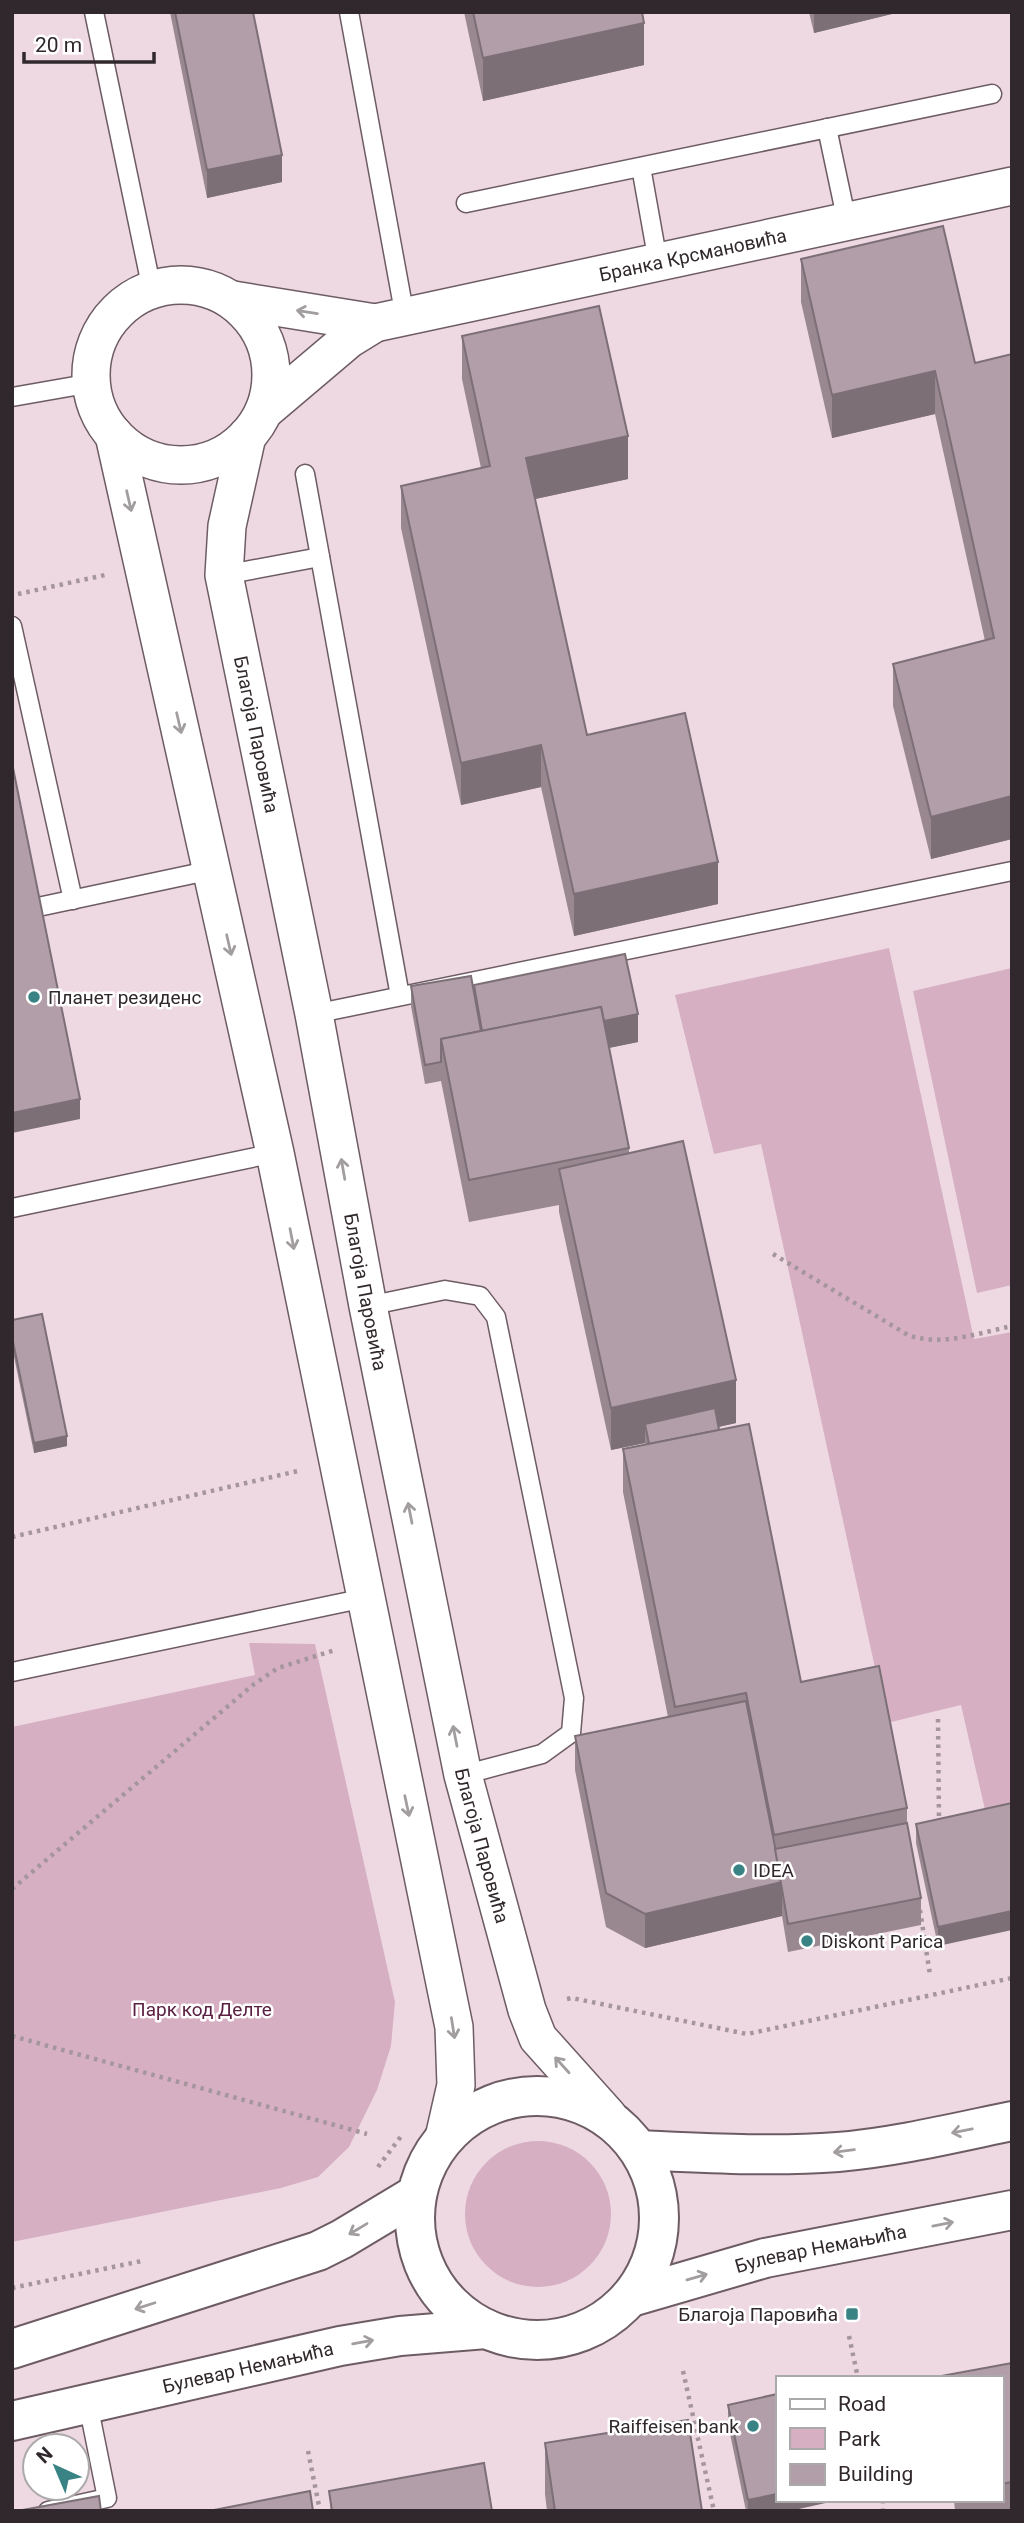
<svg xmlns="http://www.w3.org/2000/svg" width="1024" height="2523" viewBox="0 0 1024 2523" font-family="Roboto,sans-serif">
  <rect width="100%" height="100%" fill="#eed9e3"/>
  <g fill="#d6b0c2">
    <polygon points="889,948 974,1339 1012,1332 1012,1818 988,1823 961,1705 887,1723 761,1144 714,1154 675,995"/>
    <polygon points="1012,968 1012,1285 977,1293 913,991"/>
    <polygon points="249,1643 315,1644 395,2002 391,2046 377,2090 349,2147 318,2177 281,2188 12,2242 12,1727 255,1675"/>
    <circle cx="538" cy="2214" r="73"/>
  </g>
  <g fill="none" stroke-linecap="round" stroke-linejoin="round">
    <g stroke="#6e5c64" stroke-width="21">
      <g id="lane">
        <polyline points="94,12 152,290"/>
        <polyline points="349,12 405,317"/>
        <polyline points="827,128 847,222"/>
        <polyline points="641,167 658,262"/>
        <polyline points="466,203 992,94"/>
        <polyline points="12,397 92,383"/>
        <polyline points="305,474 400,996"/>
        <polyline points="224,575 320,557"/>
        <polyline points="12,626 73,900"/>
        <polyline points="38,907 212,870"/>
        <polyline points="314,1014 1012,871"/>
        <polyline points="12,1208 275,1153"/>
        <polyline points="368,1306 445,1290 480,1296 496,1317 574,1698 571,1733 542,1754 463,1775"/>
        <polyline points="12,1672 365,1598"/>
        <polyline points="48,2511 107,2498 88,2404"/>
      </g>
    </g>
    <g stroke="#6e5c64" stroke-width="40">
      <g id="street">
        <circle cx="181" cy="375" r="90"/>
        <polyline points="233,300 375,323"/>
        <path id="s1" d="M 264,411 L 349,339 L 375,323 L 1012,186"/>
        <polyline points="114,435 275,1153 454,2027 456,2085 444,2138"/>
        <path id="s2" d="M 247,436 L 227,526 L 224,575 L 314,1014 L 368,1306 L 463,1775 L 527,2010 L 538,2038 L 608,2116"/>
      </g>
    </g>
    <g stroke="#6e5c64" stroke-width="42">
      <g id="secondary">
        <circle cx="537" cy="2218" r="122"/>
        <path d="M 640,2150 C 706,2153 772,2157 838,2152 C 896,2147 954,2133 1012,2121"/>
        <path id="s3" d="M 631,2297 L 765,2258 L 1012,2210"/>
        <polyline points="12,2349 318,2251 342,2239 417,2194"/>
        <path id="s4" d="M 12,2421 L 340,2346 L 400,2336 L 486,2329"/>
      </g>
    </g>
    <g stroke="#a5959c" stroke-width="4.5" stroke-dasharray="3.5 5" stroke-linecap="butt">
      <polyline points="18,594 105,575"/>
      <path d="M 773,1254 L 908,1335 C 940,1347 979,1333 1012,1326"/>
      <polyline points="12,1537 298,1471"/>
      <polyline points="938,1719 939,1822"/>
      <polyline points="12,1889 254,1684 278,1668 335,1650"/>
      <polyline points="920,1910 930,1975"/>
      <polyline points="567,1999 572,1998 747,2034 1012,1978"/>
      <polyline points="12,2036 367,2134"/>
      <polyline points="378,2167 402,2135"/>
      <polyline points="12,2288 142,2261"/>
      <polyline points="849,2336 858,2378"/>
      <polyline points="683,2371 714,2511"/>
      <polyline points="308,2451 320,2511"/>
      <polyline points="883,2500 883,2511"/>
    </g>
    <use href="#lane" stroke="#fff" stroke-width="18"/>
    <use href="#street" stroke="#fff" stroke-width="37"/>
    <use href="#secondary" stroke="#fff" stroke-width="38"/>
  </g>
  <g fill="#998890">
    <polygon points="170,12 253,12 282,182 207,198"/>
    <polygon points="464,12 642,12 644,65 483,101"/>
    <polygon points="809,12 900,12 814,33"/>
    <polygon points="801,259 975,363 1012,839 931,859 893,706 893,664 985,641 935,414 832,438 801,302"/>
    <polygon points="462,336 628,479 535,499 587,735 718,904 574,936 541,787 461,805 401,528 401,486 481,468 462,379"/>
    <polygon points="474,985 638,1042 609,1048 629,1148 629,1154 736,1423 719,1427 801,1682 907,1808 907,1823 921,1898 921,1925 788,1952 782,1916 645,1948 606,1927 575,1770 575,1736 668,1717 623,1492 623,1449 645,1445 645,1443 611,1450 559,1212 559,1205 469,1222 441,1081 425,1084 411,1006 411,986 474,992"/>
    <polygon points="12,1320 67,1446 34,1453 12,1347"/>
    <polygon points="1012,1803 938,1946 916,1843 916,1824"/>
    <polygon points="1012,2363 1012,2511 955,2511 954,2500 1001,2500 1001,2378"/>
    <polygon points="728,2405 790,2511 746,2511 728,2424"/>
    <polygon points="545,2443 702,2511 547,2511 545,2494"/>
    <polygon points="329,2491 492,2511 331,2511"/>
  </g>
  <g fill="#7d6f76">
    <polygon points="814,12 900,12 814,33"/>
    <polygon points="644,23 644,65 483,101 483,58"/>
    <polygon points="282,155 282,182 207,198 207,170"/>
    <polygon points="935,371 935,414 832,438 832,395"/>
    <polygon points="628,436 628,479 526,501 526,458"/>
    <polygon points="541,745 541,787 461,805 461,763"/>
    <polygon points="1012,796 1012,839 931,859 931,817"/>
    <polygon points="718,862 718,904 574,936 574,894"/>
    <polygon points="638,1014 638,1042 485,1073 485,1046"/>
    <polygon points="80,1099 80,1119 12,1133 12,1113"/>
    <polygon points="736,1380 736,1423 649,1442 645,1424 645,1443 611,1450 611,1408"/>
    <polygon points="67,1436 67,1446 34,1453 34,1443"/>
    <polygon points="782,1882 782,1916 645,1948 645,1914"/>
    <polygon points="1012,1911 1012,1930 938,1946 938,1927"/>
    <polygon points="777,2494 777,2500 839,2500 790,2511 748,2511 748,2500"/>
  </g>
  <g fill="#b29ea8" stroke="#7d6f76" stroke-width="2">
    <polygon points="175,12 253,12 282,155 207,170"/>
    <polygon points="473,12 642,12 644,23 483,58"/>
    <polygon points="943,226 975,363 1012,354 1012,796 931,817 893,664 994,638 935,371 832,395 801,259"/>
    <polygon points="599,306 628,436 526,458 587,735 685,713 718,862 574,894 541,745 461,763 401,486 490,466 462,336"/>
    <polygon points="12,763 80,1099 12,1113"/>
    <polygon points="625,954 638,1014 604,1021 601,1007 482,1031 474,985"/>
    <polygon points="471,976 481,1031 441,1039 441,1062 425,1065 411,986"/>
    <polygon points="601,1007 629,1148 469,1180 441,1039"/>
    <polygon points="683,1141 736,1380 611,1408 559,1169"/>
    <polygon points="42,1314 67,1436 34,1443 12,1337 12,1320"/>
    <polygon points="715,1408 719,1430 649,1444 645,1424"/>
    <polygon points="749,1424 801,1682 879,1666 907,1808 774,1835 746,1693 675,1707 623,1449"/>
    <polygon points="746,1701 782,1882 645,1914 606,1893 575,1736"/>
    <polygon points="1012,1803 1012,1911 938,1927 916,1824"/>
    <polygon points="907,1823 921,1898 788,1924 775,1849"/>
    <polygon points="1012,2363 1012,2482 1001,2484 1001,2378 941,2378 941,2376"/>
    <polygon points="777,2394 777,2494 748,2500 728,2405"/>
    <polygon points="688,2420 702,2511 555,2511 545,2443"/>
    <polygon points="484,2463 492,2511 332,2511 329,2491"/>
    <polygon points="310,2491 313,2511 209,2511"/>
    <polygon points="99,2496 101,2511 17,2511"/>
  </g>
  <defs><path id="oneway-shaft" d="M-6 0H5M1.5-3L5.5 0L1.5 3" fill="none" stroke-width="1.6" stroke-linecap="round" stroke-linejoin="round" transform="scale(1.75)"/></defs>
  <g stroke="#a29ea0">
    <use href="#oneway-shaft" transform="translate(307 312) rotate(-171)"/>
    <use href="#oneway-shaft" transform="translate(129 501) rotate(77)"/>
    <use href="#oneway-shaft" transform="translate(179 723) rotate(77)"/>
    <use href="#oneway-shaft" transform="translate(229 945) rotate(77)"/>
    <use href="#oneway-shaft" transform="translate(343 1169) rotate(-100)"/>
    <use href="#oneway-shaft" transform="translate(292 1239) rotate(79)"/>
    <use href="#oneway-shaft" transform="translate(410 1513) rotate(-101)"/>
    <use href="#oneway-shaft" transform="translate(455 1736) rotate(-101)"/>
    <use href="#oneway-shaft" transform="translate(407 1806) rotate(78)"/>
    <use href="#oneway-shaft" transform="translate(453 2028) rotate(81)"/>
    <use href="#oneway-shaft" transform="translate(562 2065) rotate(-132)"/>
    <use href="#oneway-shaft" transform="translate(962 2131) rotate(169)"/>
    <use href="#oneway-shaft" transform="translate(844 2151) rotate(173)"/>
    <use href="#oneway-shaft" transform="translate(943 2224) rotate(-11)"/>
    <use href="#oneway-shaft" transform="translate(358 2229) rotate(149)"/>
    <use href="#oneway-shaft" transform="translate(697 2277) rotate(-16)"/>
    <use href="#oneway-shaft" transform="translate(145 2306) rotate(162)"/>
    <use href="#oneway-shaft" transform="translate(363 2342) rotate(-10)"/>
  </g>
  <g fill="#3a8385" stroke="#fff" stroke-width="2.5">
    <circle cx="34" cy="997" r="7"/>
    <circle cx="739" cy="1870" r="7"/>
    <circle cx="807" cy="1941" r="7"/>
    <rect x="845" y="2307" width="14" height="14" rx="3.5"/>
    <circle cx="753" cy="2426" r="7"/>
  </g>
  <g text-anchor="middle" stroke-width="5" stroke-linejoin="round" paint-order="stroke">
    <g font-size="19" fill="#30282c" stroke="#fff">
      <text dy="7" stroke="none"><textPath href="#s1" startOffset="467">Бранка Крсмановића</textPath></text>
      <text dy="7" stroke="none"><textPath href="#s2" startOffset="304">Благоја Паровића</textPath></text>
      <text dy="7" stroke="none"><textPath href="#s2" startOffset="872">Благоја Паровића</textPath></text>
      <text dy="7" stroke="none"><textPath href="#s2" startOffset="1438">Благоја Паровића</textPath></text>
      <text dy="7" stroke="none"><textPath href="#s3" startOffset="196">Булевар Немањића</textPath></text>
      <text dy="7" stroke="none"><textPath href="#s4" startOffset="242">Булевар Немањића</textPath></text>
    </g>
    <g font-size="19" fill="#30282c" stroke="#fff" text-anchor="start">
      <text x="48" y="1004">Планет резиденс</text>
      <text x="753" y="1877">IDEA</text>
      <text x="821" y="1948">Diskont Parica</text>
      <text x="838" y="2321" text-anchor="end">Благоја Паровића</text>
      <text x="739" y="2433" text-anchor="end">Raiffeisen bank</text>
    </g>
    <g font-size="19" fill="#5b2142" stroke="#fff">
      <text x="202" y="2016">Парк код Делте</text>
    </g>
  </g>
  <rect width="1024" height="2523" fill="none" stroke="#30282c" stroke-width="28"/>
  <rect x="776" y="2376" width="228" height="126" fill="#ffffff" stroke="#aca9ab" stroke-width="2"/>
  <rect x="790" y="2399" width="35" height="10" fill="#ffffff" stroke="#aca9ab" stroke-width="2"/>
  <text x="838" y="2411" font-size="21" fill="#30282c">Road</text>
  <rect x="790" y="2428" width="35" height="21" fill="#d6b0c2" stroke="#aca9ab" stroke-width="2"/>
  <text x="838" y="2446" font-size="21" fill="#30282c">Park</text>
  <rect x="790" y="2464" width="35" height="21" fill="#b29ea8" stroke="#aca9ab" stroke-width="2"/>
  <text x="838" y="2481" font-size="21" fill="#30282c">Building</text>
  <g transform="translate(56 2467) rotate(316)"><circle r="33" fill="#ffffff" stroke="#aca9ab" stroke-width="2"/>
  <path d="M0-5L12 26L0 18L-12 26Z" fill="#3a8385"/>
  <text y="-10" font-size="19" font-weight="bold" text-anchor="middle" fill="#30282c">N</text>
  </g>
  <path d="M24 52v10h130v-10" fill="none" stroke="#30282c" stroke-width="3.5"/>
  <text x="35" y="52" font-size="21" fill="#30282c" stroke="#ffffff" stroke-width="5" paint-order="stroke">20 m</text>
</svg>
